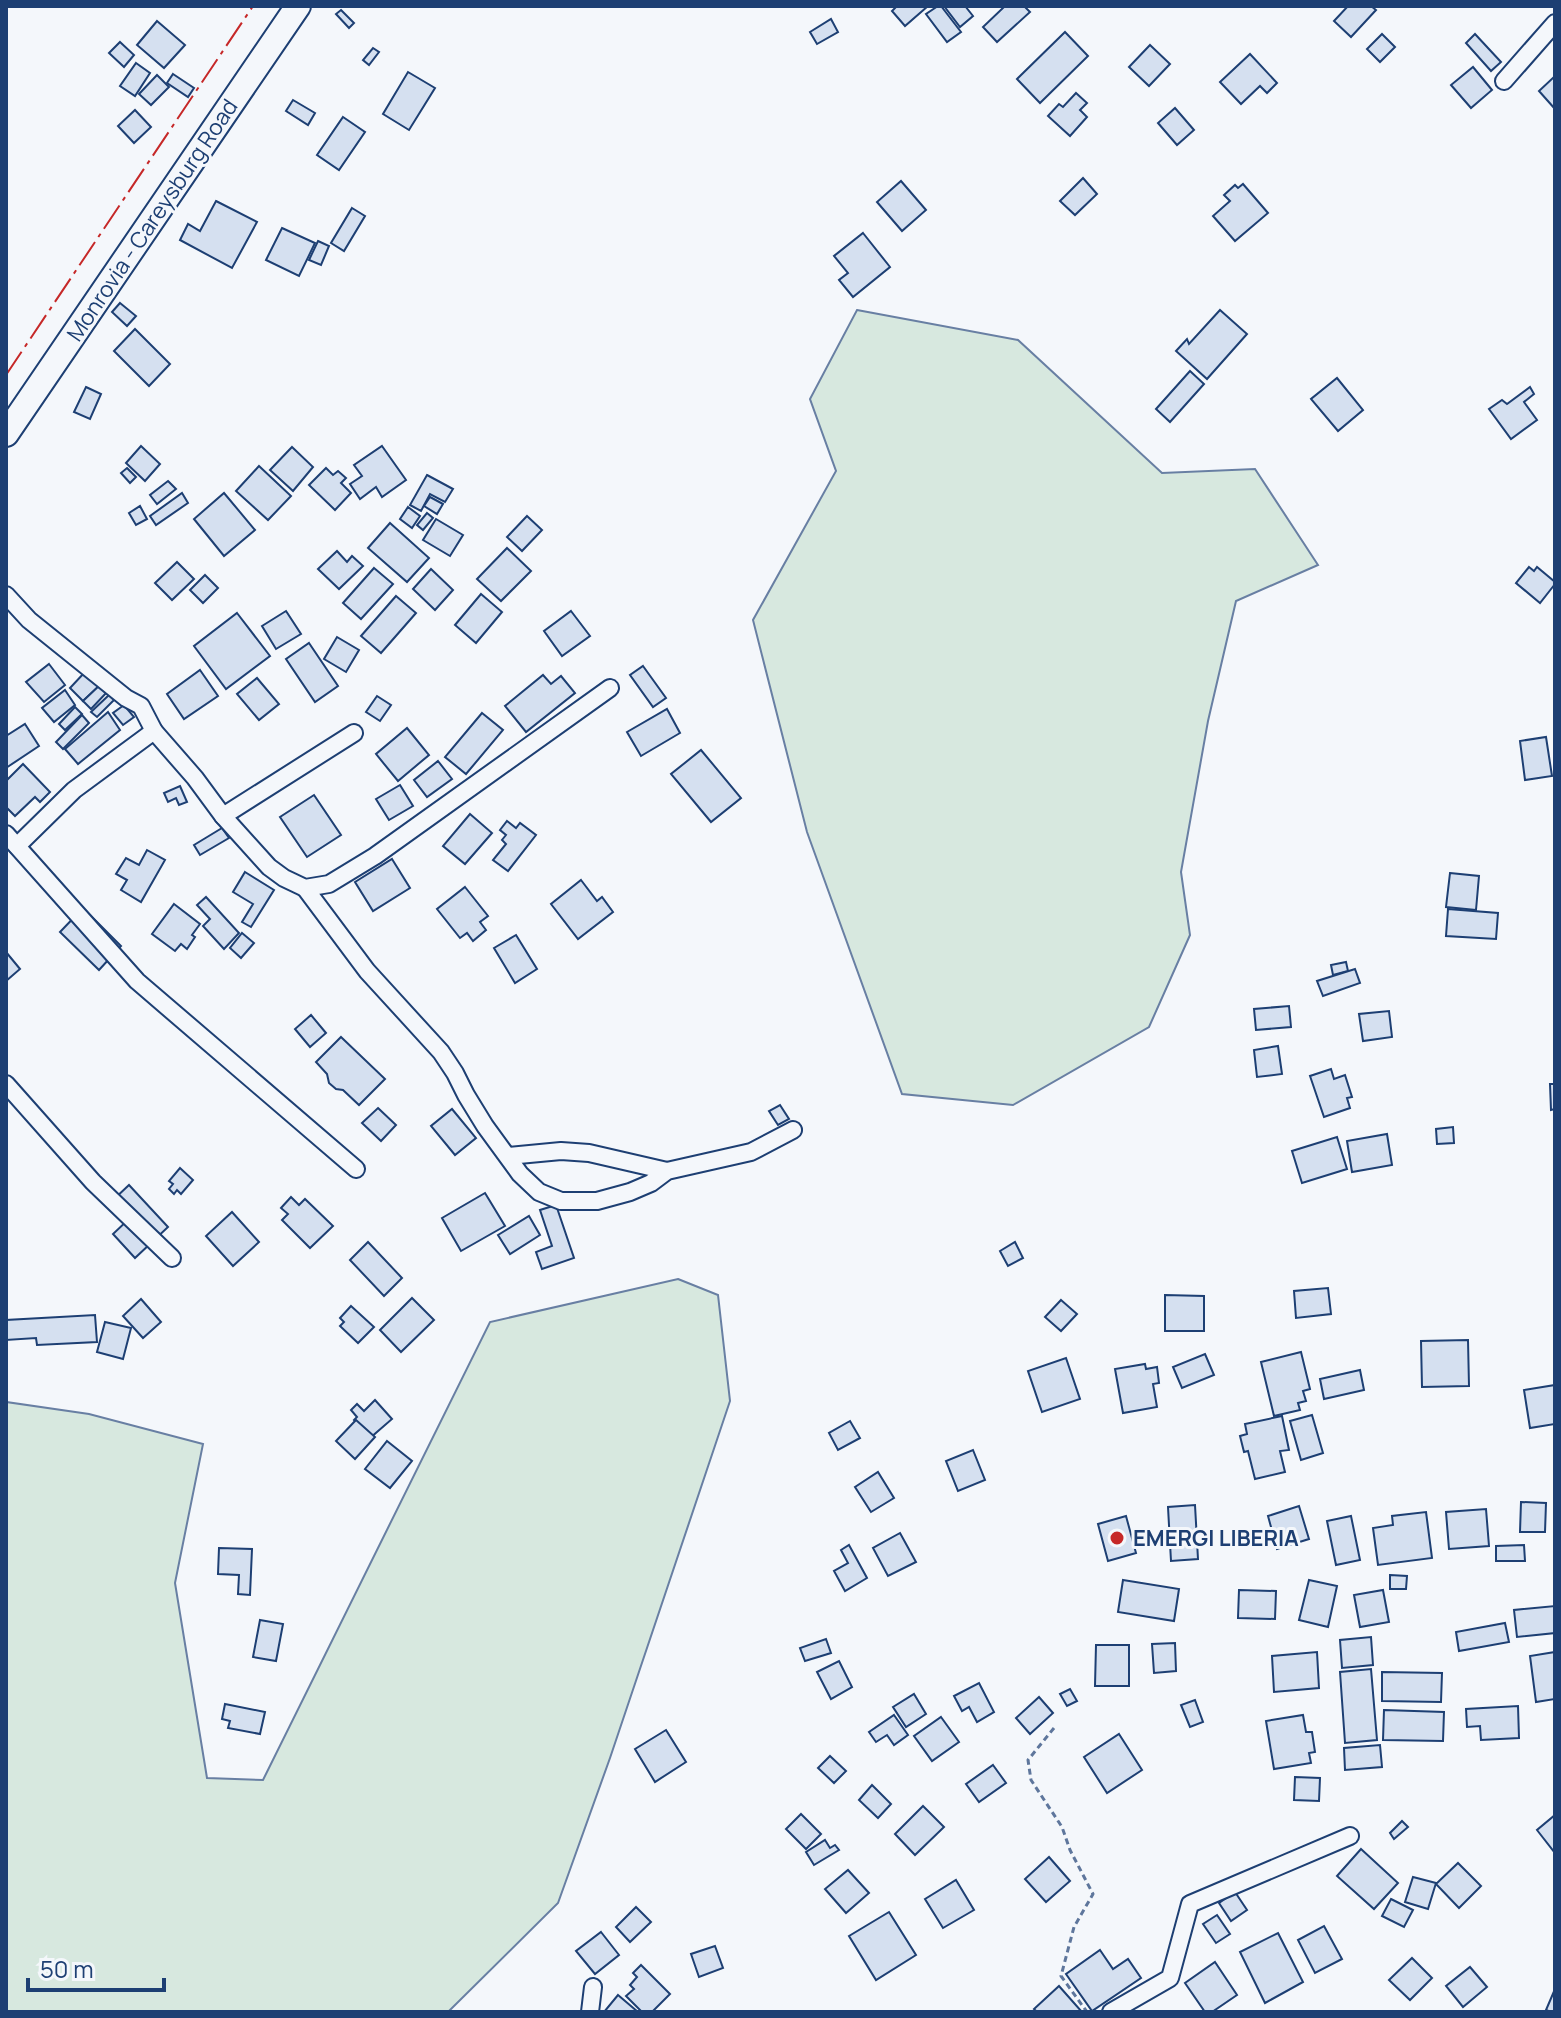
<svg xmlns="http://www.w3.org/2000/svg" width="1561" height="2018" viewBox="0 0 1561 2018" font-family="Manrope,sans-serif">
  <rect width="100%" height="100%" fill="#f4f7fb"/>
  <g fill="#d7e8df" stroke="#687fa3" stroke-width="2">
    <polygon points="857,310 1018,340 1162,473 1255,469 1318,565 1236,601 1208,721 1181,872 1190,935 1149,1027 1013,1105 902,1094 807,832 753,620 836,471 810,399"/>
    <polygon points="678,1279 718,1295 730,1401 610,1758 558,1903 448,2012 6,2012 6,1402 89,1414 203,1444 175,1583 207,1778 263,1780 490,1322"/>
  </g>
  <g fill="#d5e0f0" stroke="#1d3f73" stroke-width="2">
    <polygon points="897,6 928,6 905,26 892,11"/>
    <polygon points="938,6 941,6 961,32 947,42 926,14"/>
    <polygon points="944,6 965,6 973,16 960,27"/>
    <polygon points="1005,6 1024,6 1030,12 997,42 983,27"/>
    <polygon points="1348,6 1371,6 1376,10 1351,37 1334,21"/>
    <polygon points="341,10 354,23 349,28 336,14"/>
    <polygon points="831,19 838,32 817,44 810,32"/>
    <polygon points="157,21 185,45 164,68 137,45"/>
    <polygon points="1065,32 1088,56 1040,103 1017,79"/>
    <polygon points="1382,34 1395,47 1380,62 1367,49"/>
    <polygon points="1475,34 1501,62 1491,71 1466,43"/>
    <polygon points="120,42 134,55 124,67 109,53"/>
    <polygon points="1150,45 1170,64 1149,86 1129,67"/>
    <polygon points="373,48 379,52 369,65 363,60"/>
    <polygon points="1250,54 1277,83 1267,93 1260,86 1241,104 1220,82"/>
    <polygon points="136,63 150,73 135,96 120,86"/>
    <polygon points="1473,67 1492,90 1471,108 1451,85"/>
    <polygon points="408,72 435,88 409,130 383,114"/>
    <polygon points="173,74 194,88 188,97 167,83"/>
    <polygon points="157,75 169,87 151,105 139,94"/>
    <polygon points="1555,76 1555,109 1539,91"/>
    <polygon points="1076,93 1087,103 1080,110 1087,117 1070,136 1048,116 1059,104 1063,107"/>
    <polygon points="293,100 315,113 308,125 286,111"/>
    <polygon points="1175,108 1194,130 1177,145 1158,123"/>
    <polygon points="135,110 151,127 134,143 118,126"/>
    <polygon points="343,117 365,132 339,170 317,155"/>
    <polygon points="1083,178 1097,194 1075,215 1060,201"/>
    <polygon points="901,181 926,210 902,231 877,202"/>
    <polygon points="1243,184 1268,213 1235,241 1213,216 1230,201 1224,195 1235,185 1238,188"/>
    <polygon points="216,201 257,222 232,268 180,240 188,224 200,231"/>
    <polygon points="352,208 365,216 344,251 331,243"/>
    <polygon points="282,228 315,243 299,276 266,260"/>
    <polygon points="863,233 890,267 853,297 839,280 848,273 834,256"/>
    <polygon points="318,241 329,246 321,265 309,260"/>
    <polygon points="120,303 136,316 127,326 112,312"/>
    <polygon points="1220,310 1247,334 1207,379 1176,351 1187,339 1189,344"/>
    <polygon points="135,329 170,364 149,386 114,351"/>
    <polygon points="1190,371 1204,384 1170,422 1156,409"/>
    <polygon points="1337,378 1363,410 1338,431 1311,399"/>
    <polygon points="86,387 101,394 90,419 74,412"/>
    <polygon points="1530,387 1534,394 1524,402 1537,420 1511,439 1489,409 1502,400 1507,404"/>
    <polygon points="141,446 160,464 145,481 126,463"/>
    <polygon points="382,446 406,480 382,497 376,487 360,499 350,484 362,476 354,465"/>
    <polygon points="292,447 313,467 293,491 270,470"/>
    <polygon points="259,466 291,496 268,520 236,491"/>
    <polygon points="127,468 136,477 130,483 121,473"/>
    <polygon points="326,468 333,475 338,471 346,478 341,483 351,493 335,510 309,485"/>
    <polygon points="427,475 453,489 445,502 430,494 421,511 410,505"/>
    <polygon points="168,481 176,489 157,504 150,495"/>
    <polygon points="182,493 188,503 156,525 150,516"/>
    <polygon points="224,493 255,530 224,556 194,519"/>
    <polygon points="430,497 443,504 437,514 424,506"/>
    <polygon points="140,506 147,519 136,525 129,513"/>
    <polygon points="408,507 420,516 412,528 400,519"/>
    <polygon points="427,513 433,518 423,530 417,525"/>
    <polygon points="527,516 542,530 522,551 507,537"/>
    <polygon points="436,519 463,535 450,556 423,540"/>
    <polygon points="390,523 429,558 407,582 368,548"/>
    <polygon points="507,548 531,571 501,601 477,579"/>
    <polygon points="337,551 347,562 352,556 363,566 339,589 318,569"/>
    <polygon points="177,562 194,579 172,600 155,583"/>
    <polygon points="1529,567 1534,571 1537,567 1555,582 1555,584 1540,603 1516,583"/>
    <polygon points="374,568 393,584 361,619 343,603"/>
    <polygon points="431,569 453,590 435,610 413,589"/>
    <polygon points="205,575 218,588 203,603 190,590"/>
    <polygon points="481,594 502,612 476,643 455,625"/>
    <polygon points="396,596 416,613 381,653 361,636"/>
    <polygon points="286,611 301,634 276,649 262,626"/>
    <polygon points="571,611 590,636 562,656 544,631"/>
    <polygon points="237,613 270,656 226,689 194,646"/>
    <polygon points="337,637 359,650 346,672 324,659"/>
    <polygon points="309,643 338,686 315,702 286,659"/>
    <polygon points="49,664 65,685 44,702 26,682"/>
    <polygon points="643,666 666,698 653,707 630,675"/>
    <polygon points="200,670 218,696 184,719 167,694"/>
    <polygon points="85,672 99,686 83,701 70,688"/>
    <polygon points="543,675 551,684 561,676 575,693 526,732 505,706"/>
    <polygon points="257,678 279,704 259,720 237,694"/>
    <polygon points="101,684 108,691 91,709 83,701"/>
    <polygon points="65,690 75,705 54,722 42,708"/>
    <polygon points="109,695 114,700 97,717 91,712"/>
    <polygon points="377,696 391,705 380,721 366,712"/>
    <polygon points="124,705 134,717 123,725 113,713"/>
    <polygon points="75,707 82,714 65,730 59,724"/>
    <polygon points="667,709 680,733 641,756 627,732"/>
    <polygon points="108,712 120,730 78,764 65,749"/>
    <polygon points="482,713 503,730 466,774 445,757"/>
    <polygon points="82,715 89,723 63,749 56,742"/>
    <polygon points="25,724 39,746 6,768 6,736"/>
    <polygon points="407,728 429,755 398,781 376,754"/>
    <polygon points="1546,737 1552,776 1525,780 1520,741"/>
    <polygon points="701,750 741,798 711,822 671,774"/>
    <polygon points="438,761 452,779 427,797 414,780"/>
    <polygon points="23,764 50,792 40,802 35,797 15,816 6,807 6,781"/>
    <polygon points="400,785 413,806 389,820 376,799"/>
    <polygon points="180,786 187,802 179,805 176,798 168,802 164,793"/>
    <polygon points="314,795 341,835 307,857 280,817"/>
    <polygon points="470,814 492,833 465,864 443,846"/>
    <polygon points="507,821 516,828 520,823 536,835 508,871 493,860 506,844 502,840 506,835 500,830"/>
    <polygon points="222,828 229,838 200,855 194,845"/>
    <polygon points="147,850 165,860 141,902 121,890 127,880 116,874 126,858 139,865"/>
    <polygon points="392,859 410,888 373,911 355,882"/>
    <polygon points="245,872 274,890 251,927 242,922 253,904 233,892"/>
    <polygon points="1450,873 1479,876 1476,910 1446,907"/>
    <polygon points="581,880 597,901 602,897 613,912 578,939 551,904"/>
    <polygon points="465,887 488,916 480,922 486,930 473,941 467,933 460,938 437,909"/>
    <polygon points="206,897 239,933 224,949 203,926 210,919 197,905"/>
    <polygon points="174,904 200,924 192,935 195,937 187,949 181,944 175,951 152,934"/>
    <polygon points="83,908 121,946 99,970 60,932"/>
    <polygon points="1448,909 1498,913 1496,939 1446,936"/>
    <polygon points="242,933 254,943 241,958 230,948"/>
    <polygon points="516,935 537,969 515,983 494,948"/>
    <polygon points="6,952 20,969 6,981"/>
    <polygon points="1346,962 1348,971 1333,975 1331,965"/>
    <polygon points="1355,969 1360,983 1323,996 1317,981"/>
    <polygon points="1289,1006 1291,1027 1256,1030 1254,1009"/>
    <polygon points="1389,1011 1392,1037 1363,1041 1359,1014"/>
    <polygon points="311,1015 326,1033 310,1047 295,1029"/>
    <polygon points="341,1037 385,1079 359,1105 343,1090 336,1089 329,1083 327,1074 316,1062"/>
    <polygon points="1278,1046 1282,1074 1257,1077 1254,1050"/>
    <polygon points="1331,1069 1334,1079 1345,1075 1352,1097 1347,1098 1350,1108 1324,1117 1310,1076"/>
    <polygon points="1550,1084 1555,1084 1555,1109 1551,1110"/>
    <polygon points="780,1105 789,1119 778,1125 769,1111"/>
    <polygon points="378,1108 396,1125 381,1141 362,1123"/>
    <polygon points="452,1109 476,1138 455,1155 431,1126"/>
    <polygon points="1453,1127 1454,1143 1437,1144 1436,1129"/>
    <polygon points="1387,1134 1392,1165 1352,1172 1347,1141"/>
    <polygon points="1337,1137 1347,1169 1302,1183 1292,1151"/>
    <polygon points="180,1168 193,1180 181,1194 177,1190 174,1194 169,1189 173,1184 169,1181"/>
    <polygon points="129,1185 168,1227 135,1258 113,1234 130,1218 113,1200"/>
    <polygon points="485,1193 505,1226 461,1251 442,1218"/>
    <polygon points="291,1197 299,1205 305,1199 333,1226 310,1248 282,1220 288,1214 281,1208"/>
    <polygon points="556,1205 574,1258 542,1269 536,1252 552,1246 540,1210"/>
    <polygon points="232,1212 259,1242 233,1266 206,1236"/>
    <polygon points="529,1216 540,1235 510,1254 498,1235"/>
    <polygon points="368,1242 402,1278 384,1296 350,1260"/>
    <polygon points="1015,1242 1023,1258 1008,1266 1000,1251"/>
    <polygon points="1328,1288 1331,1314 1296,1318 1294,1291"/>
    <polygon points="1165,1295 1204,1296 1204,1331 1165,1331"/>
    <polygon points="412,1298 434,1320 401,1352 380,1330"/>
    <polygon points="141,1299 161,1322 143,1338 123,1316"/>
    <polygon points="1061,1300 1077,1314 1061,1331 1045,1317"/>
    <polygon points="351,1306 374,1327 358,1343 340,1326 344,1322 340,1318"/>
    <polygon points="95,1315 97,1342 37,1345 36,1338 6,1340 6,1320"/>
    <polygon points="105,1322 131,1328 123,1359 97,1352"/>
    <polygon points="1468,1340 1469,1386 1422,1387 1421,1341"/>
    <polygon points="1301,1352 1310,1389 1303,1391 1306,1401 1298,1403 1300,1410 1274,1416 1261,1362"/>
    <polygon points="1205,1354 1214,1375 1182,1388 1173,1367"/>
    <polygon points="1066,1358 1080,1399 1042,1412 1028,1371"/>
    <polygon points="1145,1364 1146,1369 1157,1367 1159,1383 1153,1384 1157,1407 1123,1413 1115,1369"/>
    <polygon points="1360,1370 1364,1390 1324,1399 1320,1379"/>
    <polygon points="1555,1385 1555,1424 1530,1428 1524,1390"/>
    <polygon points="375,1400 392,1419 370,1438 354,1420 357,1417 351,1410 357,1404 364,1411"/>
    <polygon points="1312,1415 1323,1453 1301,1460 1290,1421"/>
    <polygon points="1282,1416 1289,1450 1280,1451 1285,1472 1255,1479 1248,1451 1244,1452 1240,1436 1247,1434 1245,1424"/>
    <polygon points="356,1420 375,1437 355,1459 336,1441"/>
    <polygon points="850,1421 860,1438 838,1450 829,1433"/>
    <polygon points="387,1441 412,1461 390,1488 365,1469"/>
    <polygon points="973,1450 985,1480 958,1491 946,1461"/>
    <polygon points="878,1472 894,1498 871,1512 855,1487"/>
    <polygon points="1521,1502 1546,1503 1545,1532 1520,1532"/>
    <polygon points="1195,1505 1198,1559 1171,1561 1168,1507"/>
    <polygon points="1299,1506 1309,1539 1277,1549 1268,1516"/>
    <polygon points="1486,1509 1489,1546 1449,1549 1446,1512"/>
    <polygon points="1426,1512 1432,1558 1378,1565 1373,1528 1393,1525 1392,1516"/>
    <polygon points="1126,1516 1136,1553 1108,1561 1098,1524"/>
    <polygon points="1351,1516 1360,1560 1336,1565 1327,1521"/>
    <polygon points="900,1533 916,1562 888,1576 873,1548"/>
    <polygon points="849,1545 867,1578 845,1591 834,1571 848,1563 841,1550"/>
    <polygon points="1524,1545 1525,1561 1496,1561 1496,1546"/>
    <polygon points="219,1548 252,1549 250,1595 238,1594 239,1575 218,1574"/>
    <polygon points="1390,1575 1407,1576 1406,1589 1390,1589"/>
    <polygon points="1123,1580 1179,1589 1174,1621 1118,1612"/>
    <polygon points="1309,1580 1337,1586 1328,1627 1299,1620"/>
    <polygon points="1239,1590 1276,1591 1275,1619 1238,1618"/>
    <polygon points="1383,1590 1389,1622 1360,1627 1354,1595"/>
    <polygon points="1555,1606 1555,1633 1517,1637 1514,1610"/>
    <polygon points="260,1620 283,1624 276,1661 253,1657"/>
    <polygon points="1505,1623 1509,1642 1459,1651 1456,1632"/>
    <polygon points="1371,1637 1373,1665 1342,1668 1340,1640"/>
    <polygon points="826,1639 831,1653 805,1661 800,1648"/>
    <polygon points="1175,1643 1176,1671 1154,1673 1152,1644"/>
    <polygon points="1096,1645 1129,1645 1129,1686 1095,1686"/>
    <polygon points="1317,1652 1319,1688 1274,1692 1272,1656"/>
    <polygon points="1555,1652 1555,1699 1536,1702 1530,1656"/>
    <polygon points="839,1661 852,1687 831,1699 817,1672"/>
    <polygon points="1371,1669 1377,1740 1345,1743 1340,1672"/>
    <polygon points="1382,1672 1442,1673 1441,1702 1382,1701"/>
    <polygon points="979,1683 994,1712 977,1722 969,1707 962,1711 954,1696"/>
    <polygon points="1070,1689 1077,1701 1067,1706 1060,1694"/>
    <polygon points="914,1694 926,1714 906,1727 893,1707"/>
    <polygon points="1039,1697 1053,1713 1030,1734 1016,1718"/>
    <polygon points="1195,1700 1203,1722 1190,1727 1181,1705"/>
    <polygon points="225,1704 265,1712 260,1734 228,1728 230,1721 222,1719"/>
    <polygon points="1518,1706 1519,1738 1481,1740 1480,1726 1467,1727 1466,1709"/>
    <polygon points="1384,1710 1444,1712 1443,1741 1383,1740"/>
    <polygon points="894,1715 908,1735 894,1745 887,1735 876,1742 869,1732"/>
    <polygon points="1303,1715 1306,1732 1312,1732 1315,1752 1309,1753 1311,1763 1274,1769 1266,1721"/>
    <polygon points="941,1717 959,1742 932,1761 914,1736"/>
    <polygon points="666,1730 686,1762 655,1782 635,1749"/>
    <polygon points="1119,1734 1142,1770 1107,1793 1084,1757"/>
    <polygon points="1380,1745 1382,1767 1345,1770 1344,1748"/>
    <polygon points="830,1756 846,1771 834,1783 818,1768"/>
    <polygon points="993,1765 1006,1783 979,1802 966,1784"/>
    <polygon points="1295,1777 1320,1778 1319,1801 1294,1800"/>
    <polygon points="872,1785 891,1804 878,1818 859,1800"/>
    <polygon points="923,1806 944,1827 915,1855 895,1834"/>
    <polygon points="801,1814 821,1834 806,1849 786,1829"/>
    <polygon points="1555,1815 1555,1853 1537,1830"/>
    <polygon points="1402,1821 1408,1827 1394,1839 1390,1833"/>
    <polygon points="825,1840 830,1848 835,1845 839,1850 814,1865 806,1852"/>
    <polygon points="1361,1849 1398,1883 1374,1909 1337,1876"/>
    <polygon points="1049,1857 1070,1881 1046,1902 1025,1879"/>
    <polygon points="1458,1863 1481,1886 1459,1908 1436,1884"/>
    <polygon points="848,1870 869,1893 846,1913 825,1889"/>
    <polygon points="1413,1877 1436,1883 1428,1909 1405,1902"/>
    <polygon points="956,1880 974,1910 943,1928 925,1899"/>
    <polygon points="1235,1892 1247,1910 1231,1921 1219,1903"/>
    <polygon points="1391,1899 1413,1910 1404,1927 1382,1916"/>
    <polygon points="636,1907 651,1922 630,1942 616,1927"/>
    <polygon points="889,1912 916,1955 876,1980 849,1936"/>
    <polygon points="1217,1915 1230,1934 1216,1943 1203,1924"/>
    <polygon points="1324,1926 1342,1959 1315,1973 1298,1940"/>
    <polygon points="601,1932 619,1955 595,1974 576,1951"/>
    <polygon points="1278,1933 1303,1982 1265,2003 1240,1952"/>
    <polygon points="715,1946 723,1968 699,1977 691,1954"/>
    <polygon points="1100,1950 1113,1969 1128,1959 1141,1978 1092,2011 1066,1974"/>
    <polygon points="1412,1958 1432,1978 1410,2000 1389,1980"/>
    <polygon points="1215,1962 1237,1995 1212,2012 1205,2012 1185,1983"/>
    <polygon points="641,1965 670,1994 652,2012 642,2012 626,1996 634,1989 630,1985 637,1977 633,1973"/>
    <polygon points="1470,1967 1487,1987 1463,2007 1446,1986"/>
    <polygon points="1059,1986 1082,2012 1037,2012 1034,2009"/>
    <polygon points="1555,1989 1555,2012 1551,2012 1546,2010"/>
    <polygon points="618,1995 638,2012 604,2012"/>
  </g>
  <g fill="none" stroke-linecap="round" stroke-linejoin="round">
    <g stroke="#1d3f73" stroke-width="20">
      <g id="minor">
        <polyline points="1504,81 1555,23"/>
        <polyline points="6,595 29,620 126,698 141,706 154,731 195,778 223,816 269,867 284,878 305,888 329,884 375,856 610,688"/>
        <polyline points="223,816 354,733"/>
        <polyline points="6,834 137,981 356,1169"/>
        <polyline points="17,846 74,790 154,731"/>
        <polyline points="305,888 367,971 441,1052 455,1073 466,1095 485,1126 520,1174 539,1192 561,1201 597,1201 630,1192 651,1183 667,1171 751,1152 793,1130"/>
        <polyline points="6,1084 93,1182 172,1258"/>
        <polyline points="508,1156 561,1151 589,1153 667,1171"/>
        <polyline points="590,2012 593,1987"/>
        <polyline points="1111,2012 1170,1978 1190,1904 1350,1836"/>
      </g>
    </g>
    <g stroke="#1d3f73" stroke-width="28">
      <polyline id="secondary" points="6,434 298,6"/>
    </g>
    <polyline stroke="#5e769c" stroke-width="3" stroke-dasharray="6 4" stroke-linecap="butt" points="1054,1728 1028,1760 1031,1780 1062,1827 1070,1850 1093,1894 1074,1927 1061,1976 1087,2012"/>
    <use href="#minor" stroke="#f4f7fb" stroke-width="16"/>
    <use href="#secondary" stroke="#f4f7fb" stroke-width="24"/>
    <polyline stroke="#c62828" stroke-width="2" stroke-dasharray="28 6 4 6" stroke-linecap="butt" points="6,375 253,6"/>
  </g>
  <circle fill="#c62828" stroke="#f4f7fb" stroke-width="3" cx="1117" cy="1538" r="8"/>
  <g text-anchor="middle" stroke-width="6" stroke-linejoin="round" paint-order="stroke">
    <g font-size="22" fill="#1d3f73" stroke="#f4f7fb">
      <text transform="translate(152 220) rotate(-56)" y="8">Monrovia - Careysburg Road</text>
    </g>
    <g font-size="22" font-weight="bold" fill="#1d3f73" stroke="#f4f7fb" text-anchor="start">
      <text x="1133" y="1546">EMERGI LIBERIA</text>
    </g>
  </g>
  <rect width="1561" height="2018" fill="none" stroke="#1d3f73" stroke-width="16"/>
  <path d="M28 1978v12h136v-12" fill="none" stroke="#1d3f73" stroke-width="4"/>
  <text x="40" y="1978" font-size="24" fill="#1d3f73" stroke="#f4f7fb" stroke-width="6" paint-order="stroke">50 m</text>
</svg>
